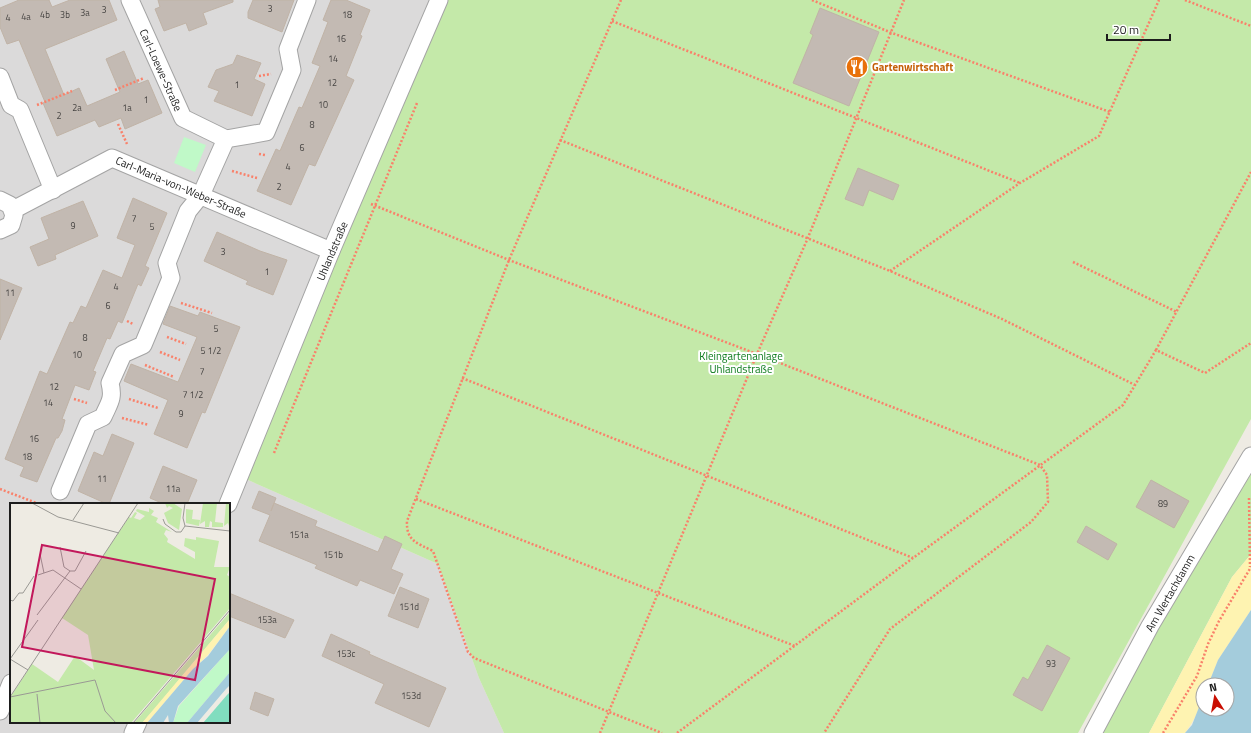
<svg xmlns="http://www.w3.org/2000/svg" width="1251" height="733" viewBox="0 0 1251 733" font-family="'Titillium Web',sans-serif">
  <rect width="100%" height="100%" fill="#eeebe3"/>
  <path fill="#dbdada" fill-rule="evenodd" d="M 0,0 L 439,0 L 239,476 L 438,564 L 479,678 L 504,733 L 0,733 ZM 11,504 L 229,504 L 229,722 L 11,722 Z"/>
  <g fill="#c4e9a9">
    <polygon points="439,0 1251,0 1251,419 1078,733 504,733 479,678 438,564 239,476"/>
    <polygon points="1251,467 1251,554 1232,577 1149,733 1100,733 1155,631"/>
  </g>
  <path fill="#fef3b1" d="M 1251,554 L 1251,610 L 1218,660 L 1208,685 L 1203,685 C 1203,702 1196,719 1185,733 L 1149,733 L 1232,577 Z"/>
  <polygon fill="#c0f9c8" points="184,137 206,145 195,172 174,163"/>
  <polygon fill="#a4ccdc" points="1251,610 1251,733 1185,733 1192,725 1203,697 1203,709 1227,709 1227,685 1208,685 1218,660"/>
  <g fill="#c3bab3" stroke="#c0b3a6">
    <polygon points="19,0 49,0 52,7 70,0 109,0 117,20 45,49 64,95 79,88 87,106 120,92 106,59 124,51 138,84 148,80 162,113 125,129 121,118 99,127 95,120 57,136 43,103 45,102 19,40 7,44 0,27 0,8"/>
    <polygon points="158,0 233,0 233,2 203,13 207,24 189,31 186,23 164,31 155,9 160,7"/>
    <polygon points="253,0 294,0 282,32 248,18 248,12"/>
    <polygon points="331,0 346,0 370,10 360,35 362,36 346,76 354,80 315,166 309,164 291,205 257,191 276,149 280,151 299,107 302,108 320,66 312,63 328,22 323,20"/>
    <polygon points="820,8 879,32 849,106 793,83 813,35 810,33"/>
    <polygon points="237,55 261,63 254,79 265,84 252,116 214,101 219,91 208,87 216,70 233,64"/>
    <polygon points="858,168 899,185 893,200 869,190 863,206 845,199"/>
    <polygon points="133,198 167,213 145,266 149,268 141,286 138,284 122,323 118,321 110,339 107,338 93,371 96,372 89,390 75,385 62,419 65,420 62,431 58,438 56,438 37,482 20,476 24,467 5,459 40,371 47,374 70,322 73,323 81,306 86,308 103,270 122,278 135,245 117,238"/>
    <polygon points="83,201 98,236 55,255 56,259 38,266 30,247 49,239 41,218"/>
    <polygon points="217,232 260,251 287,260 273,295 246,284 248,281 204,261"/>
    <polygon points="0,279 22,288 0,340"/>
    <polygon points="170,306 198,316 200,312 240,327 205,413 202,412 187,448 154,434 168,400 124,381 131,364 178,382 197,337 163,324"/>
    <polygon points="112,434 134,443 109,504 107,504 78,491 94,452 103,456"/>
    <polygon points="163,466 197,480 187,504 164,504 150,498"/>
    <polygon points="1151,480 1189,501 1174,528 1136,507"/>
    <polygon points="259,491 276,498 271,511 274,503 317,521 315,526 378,552 385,536 402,544 391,569 403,574 394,594 360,580 357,586 315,568 317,565 259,541 270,515 252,508"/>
    <polygon points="1086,526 1117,544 1108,560 1077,542"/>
    <polygon points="400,587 429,599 418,628 388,616"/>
    <polygon points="229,593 294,620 285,638 229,616"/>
    <polygon points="331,634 370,652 369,654 446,688 429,727 375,703 384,684 322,656"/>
    <polygon points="1047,645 1070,658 1042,711 1013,695 1023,677 1028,680"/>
    <polygon points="255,692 274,699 268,716 250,709"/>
  </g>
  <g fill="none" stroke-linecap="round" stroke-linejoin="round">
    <g stroke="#a4a4a4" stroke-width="19">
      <g id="minor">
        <polyline points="130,0 183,118 226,139"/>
        <polyline points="0,77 11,105 20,110 53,190"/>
        <polyline points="0,200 10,205 14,215 11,225 0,230"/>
        <polyline points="13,210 112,158 331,251"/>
        <path d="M 60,491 L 88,424 L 103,417 C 109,403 114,399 110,383 L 123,354 L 143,345 L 171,278 L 167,263 L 188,211 L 201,195 L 226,139 L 266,132 L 292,70 L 288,49 L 307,0"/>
        <polyline points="228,504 331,251 439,0"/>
        <polyline points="0,711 11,683"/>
        <polyline points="133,733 138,722"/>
        <polyline points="1093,733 1150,626 1251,456"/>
      </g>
    </g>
    <g stroke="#f9816a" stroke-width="2.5" stroke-dasharray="2 2" stroke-linecap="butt">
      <path d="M 621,0 L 509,260 L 407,521 C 406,541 417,543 433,551 L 468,652 L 474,658 L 662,733"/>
      <polyline points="812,0 892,33 1110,112"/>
      <polyline points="1185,0 1251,26"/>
      <polyline points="612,21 1020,183"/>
      <polyline points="259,76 271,74"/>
      <polyline points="115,90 144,78"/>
      <polyline points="37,105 72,91"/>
      <polyline points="118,124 127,144"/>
      <polyline points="560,140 890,271 1002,319 1135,385"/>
      <polyline points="259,154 265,155"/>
      <polyline points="232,171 257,178"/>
      <polyline points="371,204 509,260 757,354 1040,465 1047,475 1048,502 1031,522 890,629 824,733"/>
      <polyline points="1073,262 1177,312"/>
      <polyline points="890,271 1020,183 1099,136 1159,0"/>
      <polyline points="181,303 212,313"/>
      <polyline points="127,321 133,324"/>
      <polyline points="167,337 186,344"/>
      <polyline points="1156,350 1251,172"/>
      <polyline points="160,352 180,360"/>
      <polyline points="145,365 174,377"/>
      <polyline points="462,378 913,558"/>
      <polyline points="74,399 87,403"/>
      <polyline points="129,399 158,408"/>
      <polyline points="122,418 149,425"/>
      <polyline points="274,453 417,103"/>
      <polyline points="0,489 39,504"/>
      <polyline points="1249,498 1250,567"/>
      <polyline points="416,499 795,646"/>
      <polyline points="600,733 757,354 807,240 904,0"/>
      <polyline points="677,733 913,558 1123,405 1156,350 1205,373 1251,343"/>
      <polyline points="1163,733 1197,676 1208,644 1219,621 1251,567"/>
    </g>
    <use href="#minor" stroke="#fff" stroke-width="17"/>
  </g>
  <defs>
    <g id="restaurant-disc" transform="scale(1.15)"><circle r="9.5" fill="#e8710a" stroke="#fff"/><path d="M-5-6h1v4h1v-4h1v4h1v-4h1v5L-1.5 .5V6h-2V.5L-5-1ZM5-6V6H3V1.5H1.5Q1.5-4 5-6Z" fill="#fff"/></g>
  </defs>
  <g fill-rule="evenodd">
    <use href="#restaurant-disc" x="857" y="67"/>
  </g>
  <g text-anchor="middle" stroke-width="4" stroke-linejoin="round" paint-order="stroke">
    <g font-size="9" fill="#464442">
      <text x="270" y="12">3</text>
      <text x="104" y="13">3</text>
      <text x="85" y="16">3a</text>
      <text x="45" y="18">4b</text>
      <text x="65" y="18">3b</text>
      <text x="347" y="18">18</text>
      <text x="26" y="20">4a</text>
      <text x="8" y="21">4</text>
      <text x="341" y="42">16</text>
      <text x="333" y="62">14</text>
      <text x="332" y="86">12</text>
      <text x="237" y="88">1</text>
      <text x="146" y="103">1</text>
      <text x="323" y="108">10</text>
      <text x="77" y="111">2a</text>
      <text x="127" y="111">1a</text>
      <text x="59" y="119">2</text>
      <text x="312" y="128">8</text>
      <text x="302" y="151">6</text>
      <text x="288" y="170">4</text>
      <text x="279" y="190">2</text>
      <text x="134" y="222">7</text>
      <text x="73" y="229">9</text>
      <text x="152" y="230">5</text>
      <text x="223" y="255">3</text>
      <text x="267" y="275">1</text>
      <text x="116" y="290">4</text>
      <text x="10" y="296">11</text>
      <text x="108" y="309">6</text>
      <text x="216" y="332">5</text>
      <text x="85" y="341">8</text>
      <text x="211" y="354">5 1/2</text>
      <text x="77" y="358">10</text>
      <text x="202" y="375">7</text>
      <text x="54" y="390">12</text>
      <text x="193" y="398">7 1/2</text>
      <text x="48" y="406">14</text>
      <text x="181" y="417">9</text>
      <text x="34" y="442">16</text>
      <text x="27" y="460">18</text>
      <text x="102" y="482">11</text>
      <text x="173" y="492">11a</text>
      <text x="1163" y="507">89</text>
      <text x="299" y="538">151a</text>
      <text x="333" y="558">151b</text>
      <text x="409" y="610">151d</text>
      <text x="267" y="623">153a</text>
      <text x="346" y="657">153c</text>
      <text x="1051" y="667">93</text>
      <text x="411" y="699">153d</text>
    </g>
    <g font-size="11" font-weight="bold" fill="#c56008" stroke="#fff" text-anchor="start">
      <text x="872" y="71">Gartenwirtschaft</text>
    </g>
    <g font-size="11" fill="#1d1d1d" stroke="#fff">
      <text transform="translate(161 70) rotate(66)" y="4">Carl-Loewe-Straße</text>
      <text transform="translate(181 187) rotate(23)" y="4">Carl-Maria-von-Weber-Straße</text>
      <text transform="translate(332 251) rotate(-67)" y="4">Uhlandstraße</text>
      <text transform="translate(1170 593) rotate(-60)" y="4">Am Wertachdamm</text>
    </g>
    <g font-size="11" fill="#0c7b1c" stroke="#fff">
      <text x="741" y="360">Kleingartenanlage<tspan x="741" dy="13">Uhlandstraße</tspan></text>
    </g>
  </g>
  <g transform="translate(10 503)">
    <rect width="220" height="220" fill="#eeebe3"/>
    <path d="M 155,0 L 163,0 L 172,6 L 169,27 L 158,20 L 154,10 L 163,5 L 159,3 L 157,5 ZM 193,0 L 207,0 L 205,19 L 213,20 L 213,24 L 202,24 L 202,19 L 200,18 L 199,24 L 195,24 L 195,18 L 190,21 ZM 216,0 L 220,0 L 220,26 L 218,20 L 214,23 ZM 139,5 L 144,8 L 141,12 L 148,15 L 146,19 L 162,29 L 156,27 L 154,31 L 158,36 L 157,39 L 185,56 L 185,49 L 174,43 L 175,35 L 186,37 L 186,34 L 209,38 L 204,64 L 220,64 L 217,72 L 220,74 L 220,105 L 121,220 L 1,220 L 0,195 L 22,161 L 48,179 L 65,153 L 84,167 L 78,132 L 52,115 L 119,14 L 121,15 L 125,9 L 127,10 L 124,15 L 130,17 L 135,13 L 126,8 L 127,6 L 139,9 ZM 176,6 L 183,7 L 182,16 L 190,17 L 189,23 L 176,20 ZM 220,109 L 220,116 L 142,209 L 132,220 L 124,220 Z" fill="#c4e9a9"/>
    <path d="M 220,116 L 220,123 L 198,152 L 183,166 L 137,220 L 132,220 Z" fill="#fef3b1"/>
    <path d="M 220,146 L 220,169 L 177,220 L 163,220 L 169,203 Z" fill="#c0f9c8"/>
    <path d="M 220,189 L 220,220 L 193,220 L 217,192 Z" fill="#81ddbf"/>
    <path d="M 220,123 L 220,146 L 168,203 L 163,220 L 159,220 L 158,212 L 153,220 L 137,220 L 183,166 L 198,153 ZM 220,169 L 220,182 L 216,186 L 187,220 L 177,220 Z" fill="#a4ccdc"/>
    <path fill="none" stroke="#9a9994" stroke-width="1" d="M 22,0 L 48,14 L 109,30M 153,16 L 155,21 L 166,29 L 171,29 L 175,23 L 173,15 L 175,0M 63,17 L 74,0M 175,23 L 220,28M 50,44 L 54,64 L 60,68M 30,51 L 34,70M 28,72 L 43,67 L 71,86M 0,97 L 3,98 L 9,90 L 13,90 L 24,73M 27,112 L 60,68 L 65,68 L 76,48M 0,156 L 28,117M 0,156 L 18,167M 27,191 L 30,220M 0,194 L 128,0M 0,194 L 85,177 L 95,208 L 106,220M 123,220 L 220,107"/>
    <path fill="#c2185b" fill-opacity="0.15" stroke="#c2185b" stroke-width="2" d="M 32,42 L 205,76 L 185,177 L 12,144 Z"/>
    <rect width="220" height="220" fill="none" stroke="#1d1d1d" stroke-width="2"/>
  </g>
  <g transform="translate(1215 697) rotate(349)"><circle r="19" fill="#ffffff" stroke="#a5a5a5"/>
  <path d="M0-3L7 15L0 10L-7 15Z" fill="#c90e02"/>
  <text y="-6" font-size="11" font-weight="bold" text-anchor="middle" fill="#1d1d1d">N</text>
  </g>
  <path d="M1107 34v6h63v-6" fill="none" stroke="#1d1d1d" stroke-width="2"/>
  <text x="1113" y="34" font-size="12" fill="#1d1d1d" stroke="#ffffff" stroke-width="3" paint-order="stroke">20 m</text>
</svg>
